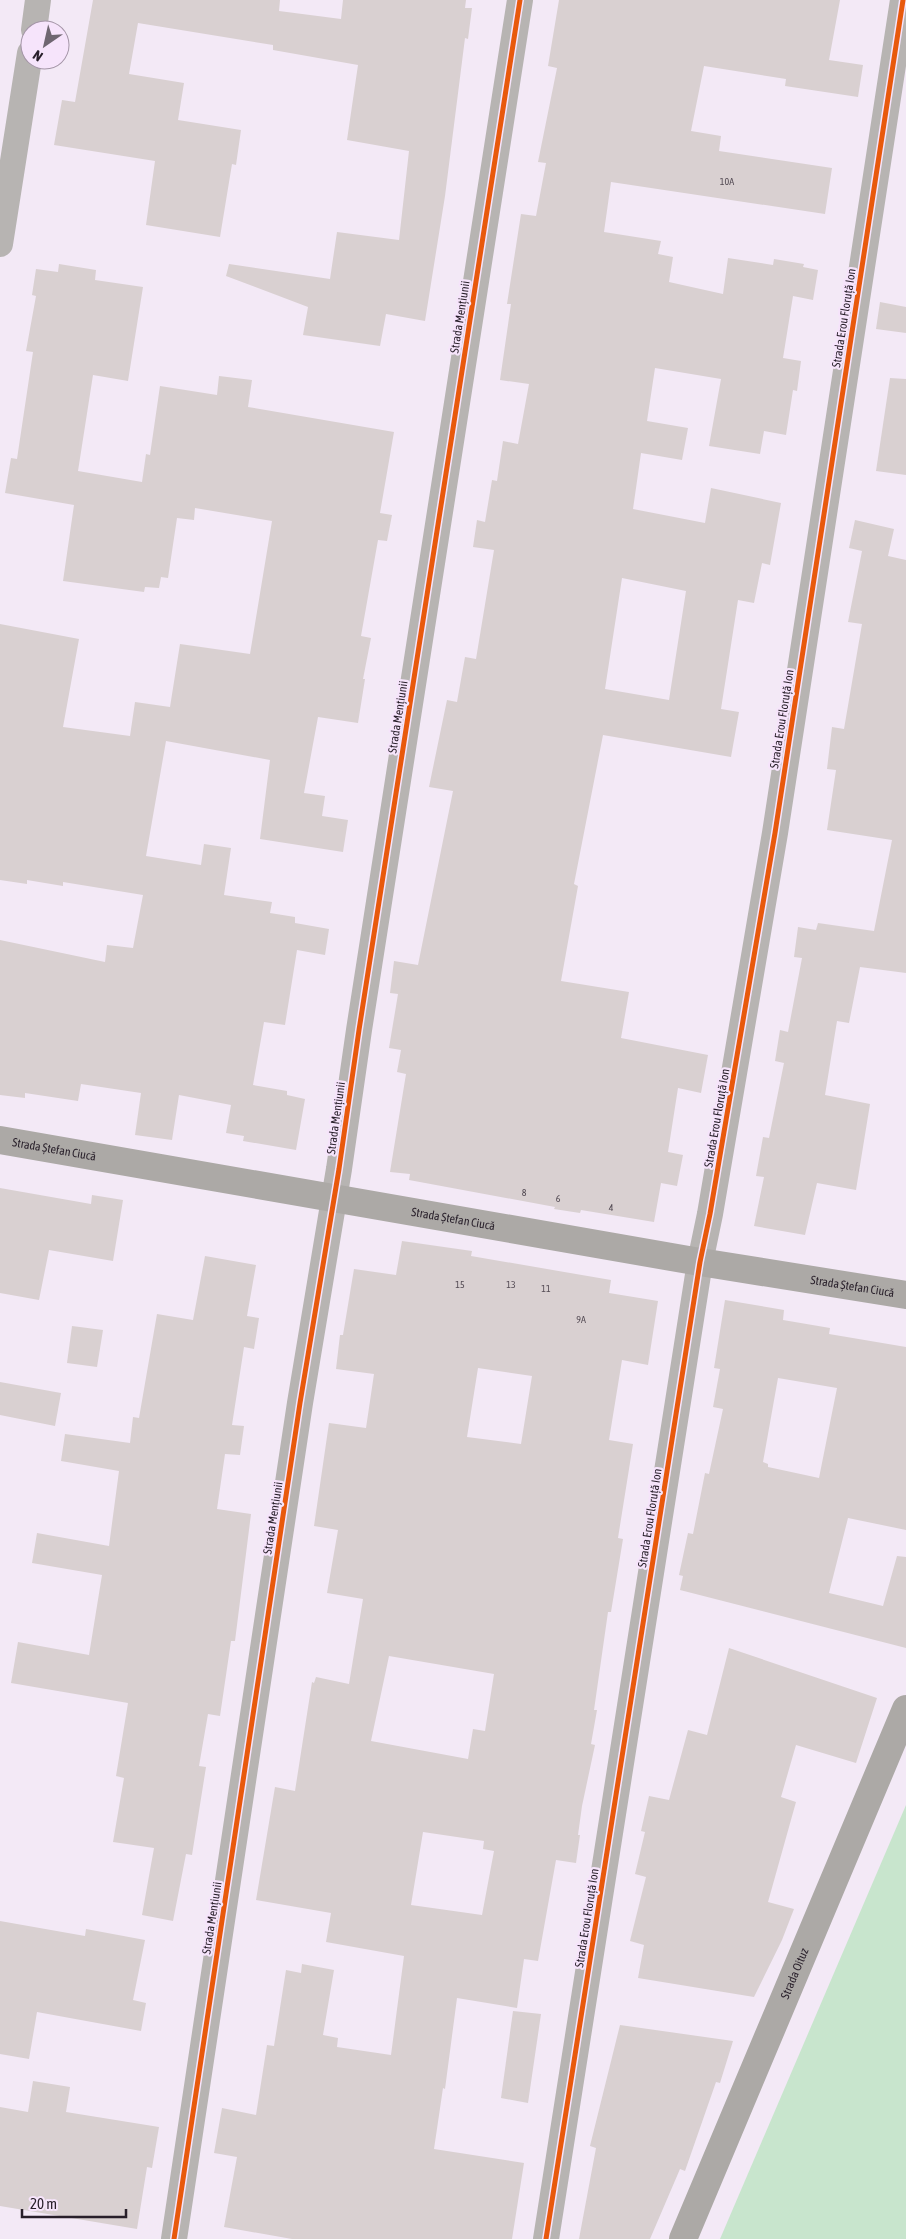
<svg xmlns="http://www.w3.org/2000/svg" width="906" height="2239" viewBox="0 0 906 2239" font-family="'Asap Condensed',sans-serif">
  <rect width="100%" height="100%" fill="#f3e9f6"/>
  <polygon fill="#c8e5cd" points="906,1805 906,2239 720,2239"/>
  <g fill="#d9d0d1" fill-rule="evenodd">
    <polygon points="93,0 280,0 279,11 341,19 343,0 466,0 465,8 472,8 468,39 465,38 445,196 425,321 386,314 380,346 303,335 308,307 226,276 229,264 330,279 337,232 399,240 409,151 347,140 358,65 273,50 273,45 138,23 129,74 184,83 178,120 241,130 236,165 232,164 220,237 146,225 155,161 54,145 62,100 75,102"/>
    <path d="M 559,0 L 840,0 L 829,60 L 863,65 L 858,97 L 785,86 L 786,79 L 704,66 L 691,131 L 721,136 L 719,151 L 832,168 L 825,214 L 611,182 L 604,232 L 661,241 L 658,254 L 673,257 L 669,282 L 723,294 L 728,258 L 773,265 L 774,259 L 804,264 L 803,267 L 818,270 L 813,300 L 793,296 L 783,358 L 801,361 L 797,391 L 793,390 L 786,435 L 764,431 L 760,454 L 709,446 L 721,379 L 655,368 L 647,421 L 688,428 L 682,460 L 641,453 L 633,509 L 705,523 L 711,488 L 781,503 L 770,565 L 762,563 L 754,603 L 738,600 L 721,709 L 739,712 L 731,757 L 603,735 L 574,884 L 578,886 L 561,981 L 629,992 L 621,1038 L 708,1055 L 701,1093 L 678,1088 L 668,1152 L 683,1155 L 677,1186 L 661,1183 L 654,1222 L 581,1210 L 580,1213 L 554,1209 L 555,1207 L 409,1180 L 410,1174 L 390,1172 L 406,1074 L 397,1072 L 401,1050 L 389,1048 L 398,994 L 390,993 L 394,961 L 418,965 L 453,791 L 429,787 L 447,700 L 457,702 L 465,657 L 476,659 L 494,550 L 473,547 L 477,520 L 485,522 L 492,480 L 497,481 L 503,441 L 518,444 L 529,384 L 500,380 L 511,304 L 507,304 L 521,214 L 536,216 L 546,163 L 538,162 L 557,68 L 548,66 ZM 622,578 L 686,591 L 669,700 L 605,689 Z"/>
    <polygon points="59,264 96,270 95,280 143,287 128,381 93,375 78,471 142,482 146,454 150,455 160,386 217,395 219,376 252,380 248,407 394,432 380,513 392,515 387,541 378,540 361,636 371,638 363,679 365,679 358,723 318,717 304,793 325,796 322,816 348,820 343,852 260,839 270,760 166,741 146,856 201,865 204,844 231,848 224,895 272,902 270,913 295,917 295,923 329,929 325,955 297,950 285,1025 264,1022 253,1085 287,1091 287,1095 305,1099 296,1150 243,1141 244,1136 226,1133 231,1105 179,1095 172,1140 135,1135 141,1093 81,1084 78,1101 25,1093 25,1098 0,1095 0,940 105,962 107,945 133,948 143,895 63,882 63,886 27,880 27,884 0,880 0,624 79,639 63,727 130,736 135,702 170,707 180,644 250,654 272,521 195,508 194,520 177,518 168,578 161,577 159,588 145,587 144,592 63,581 74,505 5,493 11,458 17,459 33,352 26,351 36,296 32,295 36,269 58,272"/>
    <polygon points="880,302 906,307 906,333 876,329"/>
    <polygon points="890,378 906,379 906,475 876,471"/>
    <polygon points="855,520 894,529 888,556 906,560 906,973 860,967 849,1023 837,1021 825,1095 870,1104 856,1190 817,1183 805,1235 754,1226 764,1177 756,1176 763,1137 769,1138 784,1063 775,1061 780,1030 788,1032 802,958 794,957 798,927 816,930 818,923 874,931 892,840 827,830 836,770 827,769 832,727 844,729 862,624 848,622 862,551 849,548"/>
    <polygon points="0,1188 91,1204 92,1195 123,1200 113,1261 49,1250 39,1300 0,1293"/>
    <path d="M 402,1241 L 472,1251 L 471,1256 L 611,1280 L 609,1293 L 658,1301 L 648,1365 L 622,1360 L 609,1440 L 633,1444 L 618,1538 L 623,1539 L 611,1612 L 608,1612 L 594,1710 L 597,1710 L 591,1744 L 595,1745 L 582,1806 L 578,1835 L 580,1835 L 576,1863 L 556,1860 L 538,1961 L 524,1959 L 517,2008 L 457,1998 L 445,2089 L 443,2088 L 434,2149 L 524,2163 L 512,2239 L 292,2239 L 224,2227 L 237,2157 L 214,2153 L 222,2108 L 256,2115 L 267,2045 L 274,2046 L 286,1970 L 301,1973 L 302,1964 L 334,1970 L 323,2035 L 338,2038 L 337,2047 L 391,2055 L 404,1956 L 326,1942 L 331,1913 L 256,1900 L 275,1787 L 295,1791 L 312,1682 L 314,1683 L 316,1677 L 349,1684 L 363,1599 L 327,1593 L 338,1530 L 314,1526 L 329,1423 L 366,1428 L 374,1374 L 336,1369 L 340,1335 L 343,1335 L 354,1269 L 396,1275 ZM 478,1368 L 532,1376 L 521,1444 L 467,1437 ZM 389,1656 L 494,1674 L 485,1731 L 473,1729 L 468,1759 L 371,1741 ZM 423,1832 L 484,1841 L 483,1849 L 494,1851 L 482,1915 L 411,1905 Z"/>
    <polygon points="205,1256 256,1265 247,1316 259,1318 254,1349 244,1347 232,1425 244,1426 240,1455 225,1454 217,1509 251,1514 235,1641 231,1641 220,1716 208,1714 199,1766 206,1767 192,1855 186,1854 173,1921 142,1915 154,1848 113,1842 124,1778 116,1776 128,1703 11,1683 18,1642 89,1655 102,1575 32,1563 37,1533 109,1546 119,1471 61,1461 65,1434 130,1443 133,1417 139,1418 157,1314 193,1320"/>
    <path d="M 725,1300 L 784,1310 L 783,1320 L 830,1328 L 829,1334 L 906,1347 L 906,1530 L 848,1518 L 829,1593 L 883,1606 L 897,1556 L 906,1557 L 906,1648 L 680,1590 L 683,1576 L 679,1575 L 688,1533 L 693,1534 L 705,1473 L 709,1474 L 723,1409 L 713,1407 L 720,1369 L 714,1368 ZM 778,1378 L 837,1388 L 819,1478 L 768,1467 L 768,1464 L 763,1462 Z"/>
    <polygon points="72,1326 103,1330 97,1367 67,1363"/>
    <polygon points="0,1382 61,1393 55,1426 0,1415"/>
    <polygon points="729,1648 877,1698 856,1763 796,1745 781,1797 796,1802 768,1902 794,1909 782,1940 754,1997 638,1978 644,1945 630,1941 646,1877 635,1874 645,1832 641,1831 649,1796 669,1800 688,1730 707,1735"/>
    <polygon points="0,1921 85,1936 86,1929 145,1940 133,2000 146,2003 141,2031 37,2012 29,2059 0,2054"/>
    <polygon points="513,2011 541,2014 528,2103 501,2098"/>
    <polygon points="620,2025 733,2041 720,2083 716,2082 685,2171 680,2169 650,2239 579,2239 596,2148 590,2146"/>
    <polygon points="33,2081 70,2087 66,2112 159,2127 152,2168 147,2167 137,2229 0,2206 0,2107 28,2112"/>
  </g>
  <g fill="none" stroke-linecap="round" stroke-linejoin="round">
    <g stroke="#b7b4b2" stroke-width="26">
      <polyline points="34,30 38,0"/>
      <polyline points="0,244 30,53"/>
      <polyline points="174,2239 300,1403 339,1169 359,1030 520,0"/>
      <polyline points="546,2239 700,1262 710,1214 775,833 903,0"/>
    </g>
    <g stroke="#aca9a6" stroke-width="28">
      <path id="s1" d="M 0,1140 L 700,1262 L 906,1295"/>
      <path id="s2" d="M 683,2239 L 906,1709"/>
    </g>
    <g stroke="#f6e4fb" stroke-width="8">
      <g id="cycleway">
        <polyline points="174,2239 300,1403 339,1169 359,1030 520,0"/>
        <polyline points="546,2239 700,1262 710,1214 775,833 903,0"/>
      </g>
    </g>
    <use href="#cycleway" stroke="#e8590c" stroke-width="5"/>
  </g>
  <g text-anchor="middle" stroke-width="4.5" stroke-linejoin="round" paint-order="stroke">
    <g font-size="10" fill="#544b54">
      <text x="727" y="185">10A</text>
      <text x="524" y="1196">8</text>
      <text x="558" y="1202">6</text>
      <text x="611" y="1211">4</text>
      <text x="460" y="1288">15</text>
      <text x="511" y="1288">13</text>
      <text x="546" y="1292">11</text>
      <text x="581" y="1323">9A</text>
    </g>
    <g font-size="12" fill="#281f2a" stroke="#f6e4fb">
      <text transform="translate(460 317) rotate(-81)" y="4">Strada Mențiunii</text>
      <text transform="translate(844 318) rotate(-81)" y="4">Strada Erou Floruță Ion</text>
      <text transform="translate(398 717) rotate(-81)" y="4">Strada Mențiunii</text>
      <text transform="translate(782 719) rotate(-81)" y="4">Strada Erou Floruță Ion</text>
      <text transform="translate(336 1118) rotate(-82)" y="4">Strada Mențiunii</text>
      <text transform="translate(717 1118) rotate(-80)" y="4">Strada Erou Floruță Ion</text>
      <text dy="4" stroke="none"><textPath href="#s1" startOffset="55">Strada Ștefan Ciucă</textPath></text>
      <text dy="4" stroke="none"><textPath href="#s1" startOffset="460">Strada Ștefan Ciucă</textPath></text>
      <text dy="4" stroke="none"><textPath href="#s1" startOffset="865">Strada Ștefan Ciucă</textPath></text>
      <text transform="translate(273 1518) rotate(-81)" y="4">Strada Mențiunii</text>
      <text transform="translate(650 1518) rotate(-81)" y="4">Strada Erou Floruță Ion</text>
      <text transform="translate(212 1918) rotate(-81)" y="4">Strada Mențiunii</text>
      <text transform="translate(587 1918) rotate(-81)" y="4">Strada Erou Floruță Ion</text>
      <text dy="4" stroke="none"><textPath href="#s2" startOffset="288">Strada Oituz</textPath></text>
    </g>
  </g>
  <g transform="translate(45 45) rotate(214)"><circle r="24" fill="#f6e4fb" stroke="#a495a7"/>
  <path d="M0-4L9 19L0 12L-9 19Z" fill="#6f6671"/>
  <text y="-8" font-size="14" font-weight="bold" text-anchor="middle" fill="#281f2a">N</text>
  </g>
  <path d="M22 2209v8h104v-8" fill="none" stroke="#281f2a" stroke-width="2.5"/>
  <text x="30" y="2209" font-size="15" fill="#281f2a" stroke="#f6e4fb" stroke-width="4" paint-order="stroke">20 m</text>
</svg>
